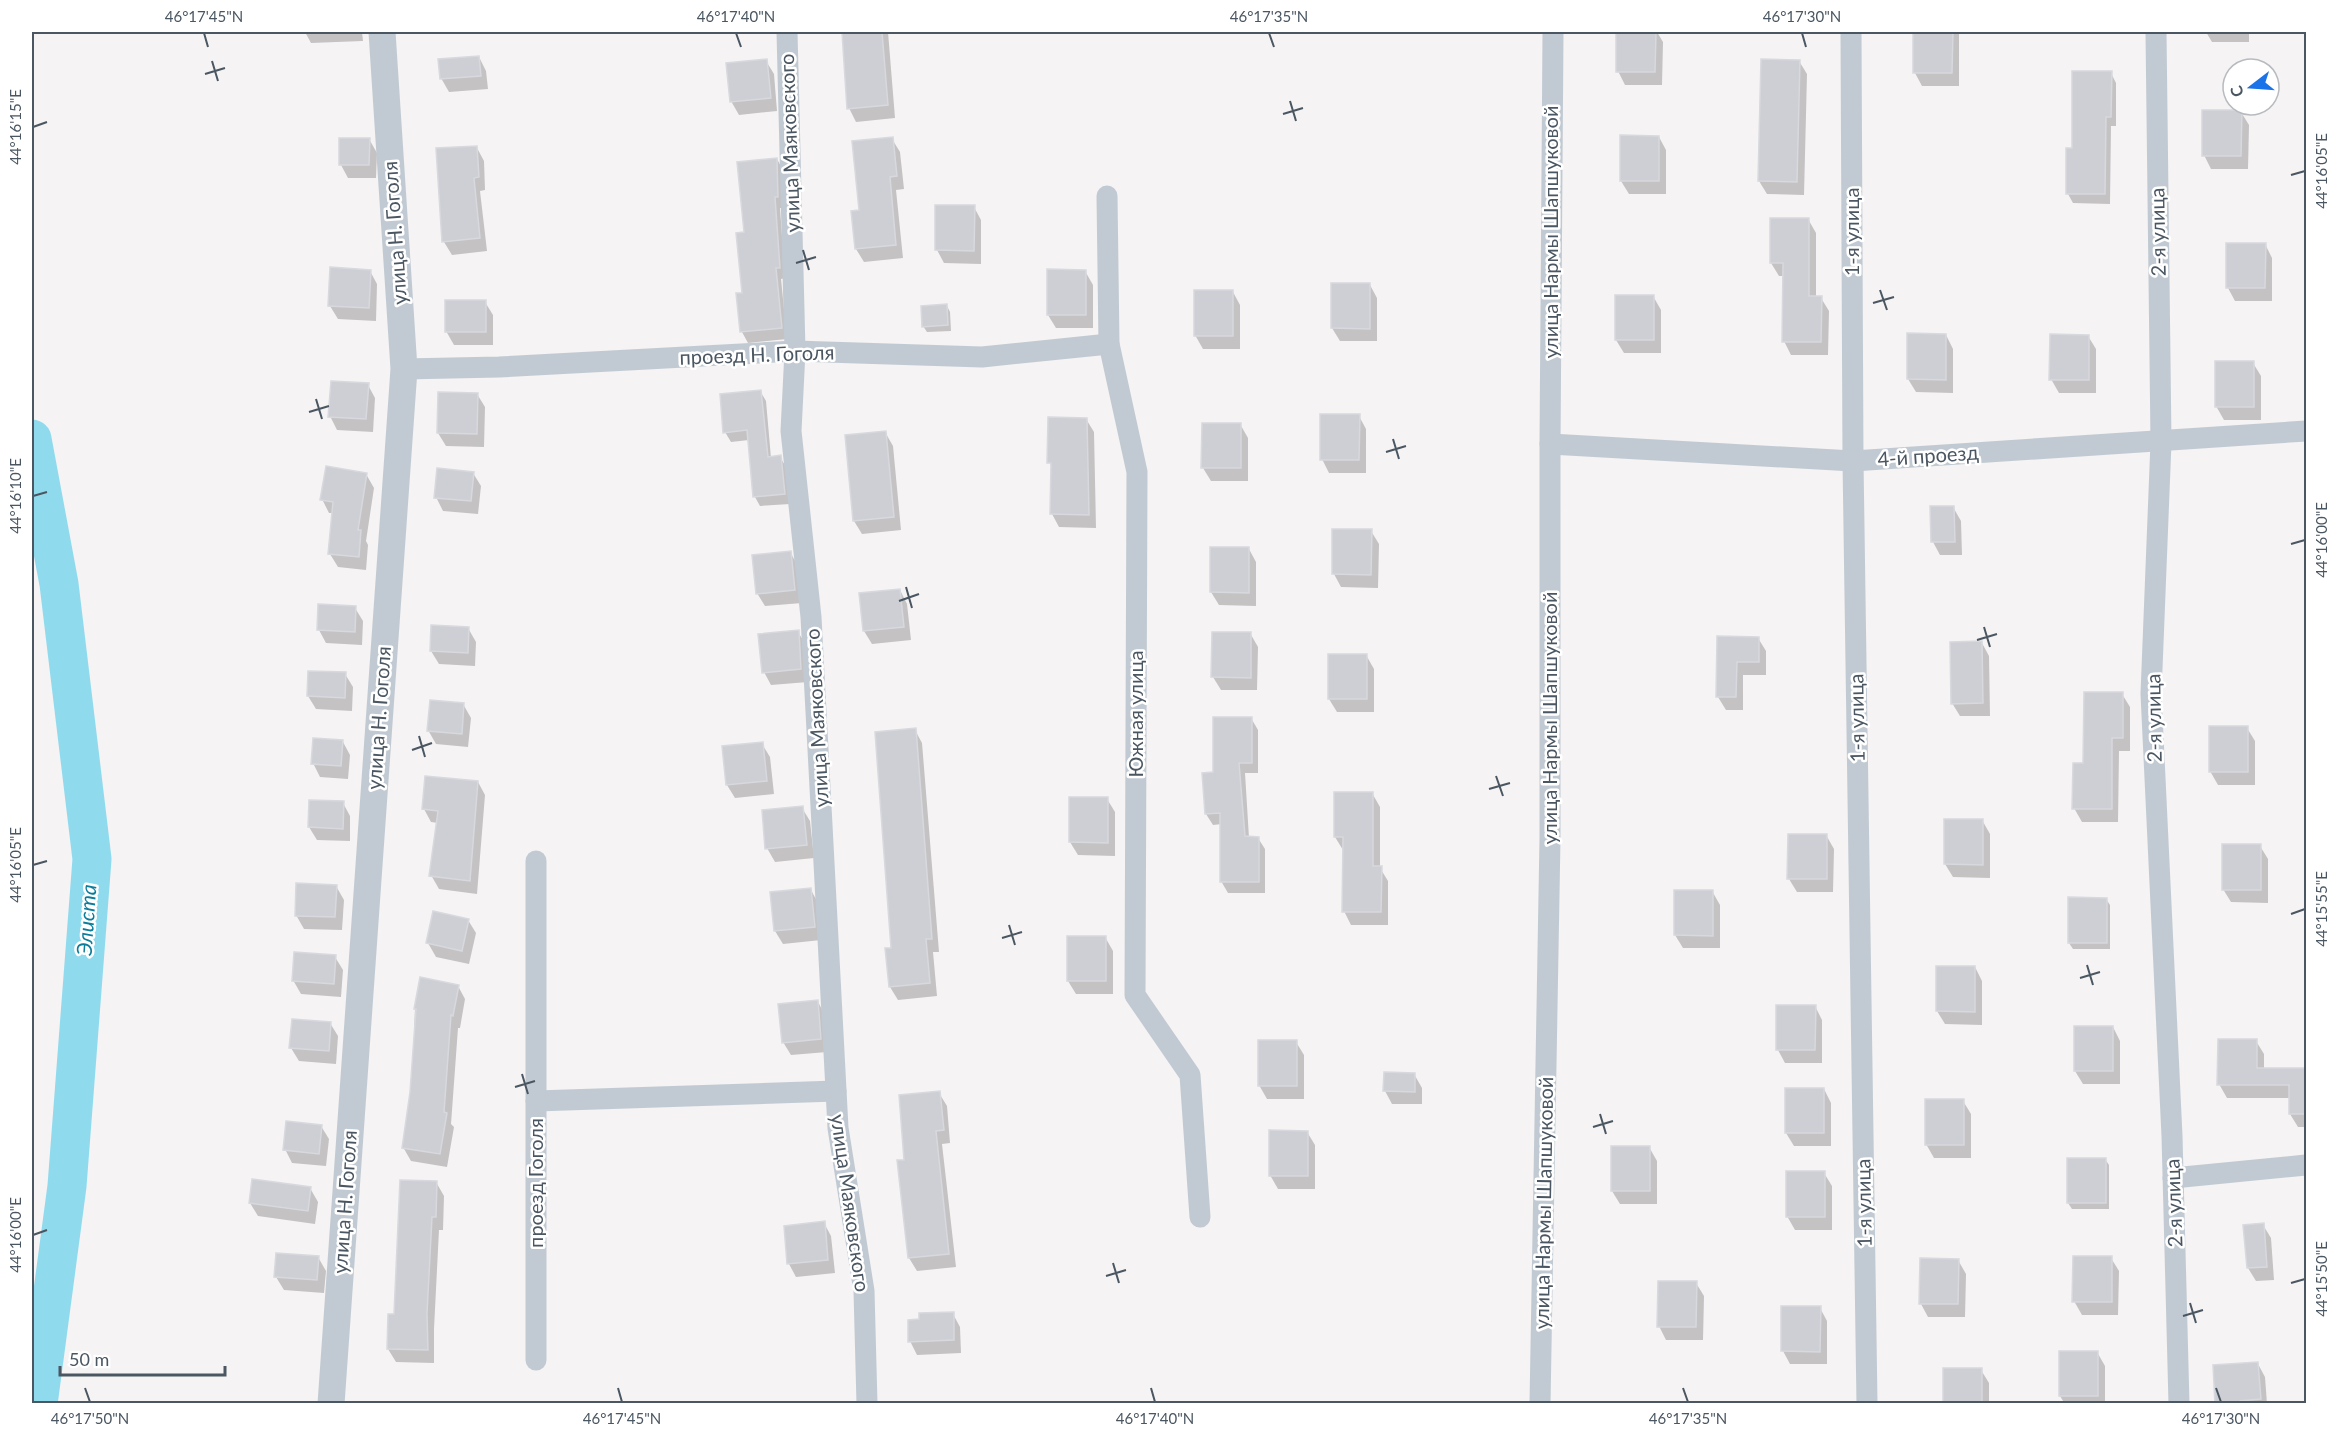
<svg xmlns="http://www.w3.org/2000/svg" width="2338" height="1435" viewBox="0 0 2338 1435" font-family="Lato,sans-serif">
  <rect width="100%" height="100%" fill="#f5f3f3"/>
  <g fill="#0003">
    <polygon points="305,32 362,32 363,41 311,43"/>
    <polygon points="843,32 888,32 895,118 856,122 849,108"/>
    <polygon points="1618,32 1657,32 1663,42 1662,85 1625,85 1618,71"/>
    <polygon points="1915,32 1959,32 1959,86 1922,86 1915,73"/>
    <polygon points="2206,32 2249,32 2249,42 2212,42"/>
    <polygon points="479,57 486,71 488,89 449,92 441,78"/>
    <polygon points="766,61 774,74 777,111 739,115 731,101"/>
    <polygon points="1799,61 1807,74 1804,195 1767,194 1759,181"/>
    <polygon points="2111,73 2116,83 2116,126 2111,126 2110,204 2073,203 2068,194 2073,150"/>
    <polygon points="2241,112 2249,125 2248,169 2211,169 2204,155"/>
    <polygon points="1659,137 1666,150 1666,194 1629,194 1621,181"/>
    <polygon points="369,139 377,153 376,178 348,178 341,165"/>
    <polygon points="892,139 900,152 904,189 896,190 903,258 864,262 856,249 853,212 861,211"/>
    <polygon points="477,148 484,161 485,190 480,191 487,251 452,255 444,242 438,149"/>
    <polygon points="777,159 783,170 784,208 780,208 785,278 781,279 787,339 748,343 742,332 746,233"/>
    <polygon points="937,206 974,207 981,220 981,264 944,263 937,250"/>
    <polygon points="1808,219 1816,233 1816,298 1821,298 1829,311 1828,355 1791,355 1784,341 1784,276 1779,276 1771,263"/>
    <polygon points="2265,244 2272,258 2272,301 2235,301 2228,288"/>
    <polygon points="370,271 377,284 376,321 338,319 330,306"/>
    <polygon points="1085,271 1093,285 1093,328 1056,328 1048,315"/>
    <polygon points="1370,285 1377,298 1377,341 1340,341 1332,328"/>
    <polygon points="1233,292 1240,305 1240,349 1203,349 1195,335"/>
    <polygon points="1653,296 1661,310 1661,353 1624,353 1616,340"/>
    <polygon points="485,302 493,315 493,345 454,345 446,331"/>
    <polygon points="947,306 950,312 951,331 927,332 923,326"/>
    <polygon points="1946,335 1953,349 1953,393 1916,392 1908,379"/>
    <polygon points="2088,336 2096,349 2096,393 2059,393 2051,379"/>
    <polygon points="2253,363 2261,376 2261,420 2224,420 2216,406"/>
    <polygon points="368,385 375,398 373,432 337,430 330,416"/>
    <polygon points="760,391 766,401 771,458 780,457 786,467 790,504 760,506 755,497 749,440 731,442 725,432"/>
    <polygon points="477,394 485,407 484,447 446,446 438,433"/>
    <polygon points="1359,416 1366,429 1366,473 1329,473 1322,459"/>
    <polygon points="1086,419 1094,432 1096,528 1059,527 1052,514 1052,467 1049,462"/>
    <polygon points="1240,424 1248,438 1248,481 1211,481 1203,468"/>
    <polygon points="885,432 893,446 901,530 862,534 854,521"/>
    <polygon points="473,473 481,486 478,514 443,511 436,497"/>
    <polygon points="366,474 374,488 366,541 368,545 366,570 338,567 330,554 333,513 329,513 322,499"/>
    <polygon points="1953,507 1961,521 1962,555 1940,555 1933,542"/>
    <polygon points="1371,531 1379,544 1378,588 1341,587 1334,574"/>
    <polygon points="1249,549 1256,562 1256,606 1219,605 1211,592"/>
    <polygon points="790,552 798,566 802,603 765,606 757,593"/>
    <polygon points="900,590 907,604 911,640 872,644 864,631 861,594"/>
    <polygon points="355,608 363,621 362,645 326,643 319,630"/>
    <polygon points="468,628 476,642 475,666 439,664 431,651"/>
    <polygon points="798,632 806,645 808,682 771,685 764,672"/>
    <polygon points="1250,633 1258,647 1257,690 1221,690 1213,677"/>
    <polygon points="1718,638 1758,638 1766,651 1766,675 1743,675 1743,710 1726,710 1718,697"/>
    <polygon points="1982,643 1989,656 1990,716 1960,716 1952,703"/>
    <polygon points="1366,655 1374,669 1374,712 1337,712 1329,699"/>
    <polygon points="345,674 353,687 352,711 316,709 308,696"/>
    <polygon points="2122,694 2130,707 2130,751 2119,751 2118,822 2082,822 2074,808 2085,765"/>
    <polygon points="463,704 471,718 468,747 436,744 428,730"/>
    <polygon points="1251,718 1258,730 1258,773 1245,773 1249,838 1258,838 1265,849 1265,893 1228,893 1221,881 1222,824 1213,825 1206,814 1214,773"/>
    <polygon points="2247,728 2255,741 2255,785 2218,785 2210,771"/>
    <polygon points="915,730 922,743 939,952 933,952 937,996 898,1000 890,987"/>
    <polygon points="343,742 350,755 348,779 320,777 313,763"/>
    <polygon points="762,744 770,757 774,794 735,798 727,785"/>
    <polygon points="478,782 485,795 477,894 439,889 431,875 438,823 431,822 424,809"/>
    <polygon points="1372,793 1380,807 1380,868 1388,881 1388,925 1351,925 1344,911 1343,850 1335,837"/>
    <polygon points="1070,798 1107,799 1115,812 1115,856 1078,855 1070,842"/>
    <polygon points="343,803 350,816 350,841 317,840 309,827"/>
    <polygon points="802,808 810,821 814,858 775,862 767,848"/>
    <polygon points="1982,820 1990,834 1990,878 1953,877 1945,864"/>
    <polygon points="1826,835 1834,849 1833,892 1797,892 1789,879"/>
    <polygon points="2260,846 2268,859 2268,903 2231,902 2223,889"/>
    <polygon points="336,886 344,900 342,930 304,929 296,915"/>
    <polygon points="811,890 818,903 821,940 783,944 775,931"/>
    <polygon points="1712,891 1720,905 1720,948 1683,948 1675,935"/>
    <polygon points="2106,899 2110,905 2110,949 2073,949 2069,943"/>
    <polygon points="468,920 476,933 469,964 436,957 428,943"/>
    <polygon points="1105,937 1113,951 1113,994 1076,994 1068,981"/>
    <polygon points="335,957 343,970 341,997 301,994 293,980"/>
    <polygon points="1975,967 1982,981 1982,1025 1945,1024 1937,1011"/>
    <polygon points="458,986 465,999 460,1028 458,1028 451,1124 454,1127 447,1167 411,1161 403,1147 412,1092 415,1008"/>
    <polygon points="818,1002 825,1015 827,1052 791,1055 783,1042"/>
    <polygon points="1815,1006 1822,1020 1822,1063 1785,1063 1778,1050"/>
    <polygon points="330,1023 338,1036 336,1064 299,1061 291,1048"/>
    <polygon points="2113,1027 2120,1041 2120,1084 2083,1084 2075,1071"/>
    <polygon points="2256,1041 2264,1054 2264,1070 2306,1070 2306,1127 2298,1127 2290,1114 2290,1098 2227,1098 2219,1084"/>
    <polygon points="1296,1042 1304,1055 1304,1099 1267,1099 1259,1085"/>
    <polygon points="1414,1074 1422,1088 1422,1104 1392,1104 1385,1091"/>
    <polygon points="1824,1089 1831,1103 1831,1146 1794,1146 1786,1133"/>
    <polygon points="939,1093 947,1106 950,1143 942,1144 956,1267 917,1271 909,1258 906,1161"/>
    <polygon points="1963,1101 1971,1114 1971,1158 1934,1158 1926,1144"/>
    <polygon points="321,1126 329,1139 326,1166 292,1163 285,1149"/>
    <polygon points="1307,1132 1315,1145 1315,1189 1278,1189 1270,1175"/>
    <polygon points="1649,1147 1657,1161 1657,1204 1620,1204 1612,1191"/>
    <polygon points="2105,1159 2109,1165 2109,1209 2072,1209 2068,1203"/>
    <polygon points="1824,1173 1832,1186 1832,1230 1795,1230 1787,1216"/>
    <polygon points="436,1182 444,1196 443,1230 439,1230 434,1329 434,1363 396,1362 388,1349 389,1315 395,1315"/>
    <polygon points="310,1188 318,1202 315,1224 258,1216 250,1203"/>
    <polygon points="824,1223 831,1236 835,1273 796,1277 789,1264 785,1227"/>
    <polygon points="2263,1225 2271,1238 2274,1280 2256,1281 2248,1268"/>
    <polygon points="318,1257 326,1271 324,1293 284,1290 276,1277"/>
    <polygon points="2111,1258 2119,1271 2118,1315 2082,1315 2074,1301"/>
    <polygon points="1958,1260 1966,1274 1965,1317 1928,1317 1921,1304"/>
    <polygon points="1696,1283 1704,1296 1703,1340 1666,1340 1659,1326"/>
    <polygon points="1820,1308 1827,1321 1827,1364 1790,1364 1783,1351"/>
    <polygon points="953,1314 960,1327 961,1353 917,1355 910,1341"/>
    <polygon points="2097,1352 2105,1366 2105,1404 2065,1404 2060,1396"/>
    <polygon points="2258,1364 2265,1377 2267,1404 2217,1404"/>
    <polygon points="1981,1370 1989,1383 1989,1404 1944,1404"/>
  </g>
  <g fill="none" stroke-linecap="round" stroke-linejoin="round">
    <polyline stroke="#90daee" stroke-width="39" points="32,439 59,584 92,859 67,1186 38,1404"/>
  </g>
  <g fill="#cdcfd5" stroke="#d7d9de" stroke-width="1.5">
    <polygon points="842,32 882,32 888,105 847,109"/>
    <polygon points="1616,32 1656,32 1655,72 1616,72"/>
    <polygon points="1913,32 1953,32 1952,73 1913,73"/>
    <polygon points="479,56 481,76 440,79 438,59"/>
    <polygon points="767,59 771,98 730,102 726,63"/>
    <polygon points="1761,59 1800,60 1797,182 1758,181"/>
    <polygon points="2072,71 2112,71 2111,117 2106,117 2105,194 2066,194 2066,148 2072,148"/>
    <polygon points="2202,110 2242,110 2241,156 2202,156"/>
    <polygon points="1620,135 1659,136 1659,181 1620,181"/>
    <polygon points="893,137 897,176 890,177 896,245 855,249 851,211 859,210 852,141"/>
    <polygon points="339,138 370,138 369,165 339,165"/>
    <polygon points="477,146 479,177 474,178 480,238 442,242 436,148"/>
    <polygon points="777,158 778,197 775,197 780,268 776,268 782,328 740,332 736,293 742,293 736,233 744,232 737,162"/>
    <polygon points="935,205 975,205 974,251 935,250"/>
    <polygon points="1770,218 1809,218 1809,296 1822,296 1821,342 1782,342 1783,263 1770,263"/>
    <polygon points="2226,243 2266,243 2265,288 2226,288"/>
    <polygon points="330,267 371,270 369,308 328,306"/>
    <polygon points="1047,269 1086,270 1086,315 1047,315"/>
    <polygon points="1331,283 1370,283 1370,329 1331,328"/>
    <rect x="1194" y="290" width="39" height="46"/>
    <rect x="1615" y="295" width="39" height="45"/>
    <rect x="445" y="300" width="41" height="32"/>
    <polygon points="947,304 948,325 922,327 921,306"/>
    <polygon points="1907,333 1946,334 1946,380 1907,379"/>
    <polygon points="2050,334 2089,335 2089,380 2049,380"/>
    <rect x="2215" y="361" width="39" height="46"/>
    <polygon points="331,381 369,383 366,419 328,417"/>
    <polygon points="761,390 768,457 781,455 785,494 753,497 747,430 723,433 720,394"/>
    <polygon points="438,392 478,393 477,434 437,433"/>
    <polygon points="1320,414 1360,414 1359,460 1320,460"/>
    <polygon points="1048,417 1087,418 1089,515 1050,514 1051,463 1047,463"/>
    <polygon points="1202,423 1241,423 1241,468 1201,468"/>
    <polygon points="886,431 894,517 853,521 845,435"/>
    <polygon points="326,466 367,473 358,530 361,530 359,557 328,554 333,502 320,500"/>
    <polygon points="437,468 474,472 471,501 434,498"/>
    <polygon points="1930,506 1954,506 1955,542 1931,542"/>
    <polygon points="1332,529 1372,529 1371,575 1332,574"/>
    <polygon points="1210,547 1249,547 1249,593 1210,592"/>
    <polygon points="791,551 795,590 756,594 752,555"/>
    <polygon points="900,589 904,627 863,631 859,593"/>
    <polygon points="318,604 356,606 355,632 317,630"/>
    <polygon points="431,625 469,627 468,653 430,651"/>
    <polygon points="799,630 801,669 762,673 758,634"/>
    <polygon points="1212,632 1251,632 1251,678 1211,677"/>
    <polygon points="1717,636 1759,637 1759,662 1737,662 1736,697 1716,697"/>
    <polygon points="1982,641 1983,703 1951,704 1950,642"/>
    <rect x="1328" y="654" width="39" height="45"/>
    <polygon points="308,671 346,672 345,698 307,696"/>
    <polygon points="2084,692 2123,692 2123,738 2112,738 2112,809 2072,809 2073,763 2083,763"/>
    <polygon points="430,700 464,703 462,734 427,731"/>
    <polygon points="1213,717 1252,717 1252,763 1239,763 1245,836 1259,837 1259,882 1220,882 1220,813 1205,814 1202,773 1213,772"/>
    <rect x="2209" y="726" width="39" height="46"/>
    <polygon points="916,728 932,939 926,939 930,983 889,987 885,948 891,948 875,732"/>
    <polygon points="313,738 343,740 341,766 311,764"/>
    <polygon points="763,742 767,781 726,785 722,746"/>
    <polygon points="425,776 478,781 470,881 429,876 438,811 422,809"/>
    <polygon points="1334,792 1373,792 1373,866 1382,866 1381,912 1342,912 1343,837 1334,837"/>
    <polygon points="1069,797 1108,797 1108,843 1069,842"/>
    <polygon points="309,800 344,801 343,829 308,827"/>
    <polygon points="803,806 807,845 765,849 762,810"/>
    <polygon points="1944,819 1983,819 1983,865 1944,864"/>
    <polygon points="1788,834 1827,834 1827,879 1787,879"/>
    <rect x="2222" y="844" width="39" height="46"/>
    <polygon points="296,883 337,885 335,917 295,916"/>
    <polygon points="811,888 815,927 774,931 770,892"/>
    <polygon points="1674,890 1713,890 1713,936 1674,935"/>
    <polygon points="2068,897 2107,898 2107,943 2068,943"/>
    <polygon points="433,911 469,919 462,951 426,943"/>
    <rect x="1067" y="936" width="39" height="45"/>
    <polygon points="294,952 336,955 334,984 292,981"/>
    <polygon points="1936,966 1975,966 1975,1012 1936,1011"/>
    <polygon points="420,977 459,985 453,1016 451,1015 444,1112 447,1113 440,1154 402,1148 410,1092 416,1009 414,1009"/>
    <polygon points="818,1000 821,1039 782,1043 778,1004"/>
    <polygon points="1776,1005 1816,1005 1815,1050 1776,1050"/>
    <polygon points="292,1019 331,1022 329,1051 289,1048"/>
    <rect x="2074" y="1026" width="39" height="45"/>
    <polygon points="2218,1039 2257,1039 2257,1068 2307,1068 2307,1114 2289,1114 2289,1085 2217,1085"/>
    <rect x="1258" y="1040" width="39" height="46"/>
    <polygon points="1384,1072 1415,1073 1415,1092 1383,1091"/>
    <rect x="1785" y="1088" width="39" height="45"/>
    <polygon points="940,1091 944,1130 936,1131 949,1254 908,1258 897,1160 904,1160 899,1095"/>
    <rect x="1925" y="1099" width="39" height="46"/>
    <polygon points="286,1121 322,1125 319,1154 283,1150"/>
    <polygon points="1269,1130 1308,1131 1308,1176 1269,1176"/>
    <rect x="1611" y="1146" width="39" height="45"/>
    <rect x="2067" y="1158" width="39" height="45"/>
    <rect x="1786" y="1171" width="39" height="46"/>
    <polygon points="252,1179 311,1187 308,1211 249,1203"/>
    <polygon points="400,1180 437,1181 436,1217 432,1217 427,1314 428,1350 387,1349 388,1314 394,1314"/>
    <polygon points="825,1221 828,1260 787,1264 784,1226"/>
    <polygon points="2264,1223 2267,1267 2247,1268 2243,1225"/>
    <polygon points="276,1253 319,1256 317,1280 274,1277"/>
    <polygon points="2073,1256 2112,1256 2112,1302 2072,1302"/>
    <polygon points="1920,1258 1959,1259 1958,1304 1919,1304"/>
    <polygon points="1658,1281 1697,1281 1696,1327 1657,1327"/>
    <polygon points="1781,1306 1821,1306 1820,1352 1781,1351"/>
    <polygon points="954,1312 954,1340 908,1342 908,1320 919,1319 919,1313"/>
    <rect x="2059" y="1351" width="39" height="45"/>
    <polygon points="2258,1362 2261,1399 2240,1401 2240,1404 2215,1404 2213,1365"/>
    <rect x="1943" y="1368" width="39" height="36"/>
  </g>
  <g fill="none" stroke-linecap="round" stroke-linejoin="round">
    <g stroke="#c1cad2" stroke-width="21">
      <polyline points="787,32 795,351 791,431 811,617 838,1128 864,1291 867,1404"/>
      <polyline points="1851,32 1853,461 1867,1404"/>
      <polyline points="2156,32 2161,442 2151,694 2172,1136 2179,1404"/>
      <polyline points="1107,196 1109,344 1137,472 1135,995 1190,1075 1200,1217"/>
      <polyline points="404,369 499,367 795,351 982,357 1109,344"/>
      <polyline points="1550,444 1853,461 2306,431"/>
      <polyline points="536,1101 836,1091"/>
      <polyline points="2173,1178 2306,1165"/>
      <polyline points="536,1360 536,861"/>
      <polyline points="1540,1404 1550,838 1550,444 1553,32"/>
    </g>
    <polyline stroke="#c1cad2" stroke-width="27" points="331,1404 404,369 382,32"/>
  </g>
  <path fill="none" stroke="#4a5661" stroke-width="2" d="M 204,33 L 208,47M 736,33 L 741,47M 1269,33 L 1274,47M 1802,33 L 1806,47M 212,61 L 218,81M 205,74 L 225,68M 1290,101 L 1296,121M 1283,114 L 1303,108M 33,127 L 47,122M 2291,175 L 2305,171M 803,250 L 809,270M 796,263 L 816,257M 1880,290 L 1887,310M 1873,303 L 1894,297M 316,399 L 322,419M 309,412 L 329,406M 1393,439 L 1399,459M 1386,452 L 1406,446M 33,496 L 47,492M 2291,544 L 2305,540M 906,587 L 912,608M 899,601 L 919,594M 1984,627 L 1990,647M 1977,640 L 1997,634M 419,736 L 425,757M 412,750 L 432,743M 1496,776 L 1503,796M 1489,789 L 1510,783M 33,865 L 47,861M 2291,914 L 2305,909M 1009,925 L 1015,945M 1002,938 L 1022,932M 2087,965 L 2093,985M 2080,978 L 2100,972M 522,1074 L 528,1094M 515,1087 L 535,1081M 1600,1114 L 1606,1134M 1593,1127 L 1613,1121M 33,1235 L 47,1230M 1113,1263 L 1119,1283M 1106,1276 L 1126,1270M 2291,1283 L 2305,1279M 2190,1303 L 2196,1323M 2183,1316 L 2203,1310M 85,1388 L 90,1402M 618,1388 L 622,1402M 1151,1388 L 1155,1402M 1683,1388 L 1688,1402M 2216,1388 L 2221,1402"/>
  <g text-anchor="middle" stroke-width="5" stroke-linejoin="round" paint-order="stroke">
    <g font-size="20" fill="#4a5661" stroke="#fff">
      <text transform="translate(790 143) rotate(-92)" y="7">улица Маяковского</text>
      <text transform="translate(1551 232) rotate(-90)" y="7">улица Нармы Шапшуковой</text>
      <text transform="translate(1852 232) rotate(-90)" y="7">1-я улица</text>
      <text transform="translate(2158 232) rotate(-91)" y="7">2-я улица</text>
      <text transform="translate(395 233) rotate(-94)" y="7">улица Н. Гоголя</text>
      <text transform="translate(757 355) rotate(-2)" y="7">проезд Н. Гоголя</text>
      <text transform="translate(1928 456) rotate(-4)" y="7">4-й проезд</text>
      <text transform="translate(1136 714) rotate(-90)" y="7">Южная улица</text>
      <text transform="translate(379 718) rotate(-86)" y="7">улица Н. Гоголя</text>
      <text transform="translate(817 718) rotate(-93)" y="7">улица Маяковского</text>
      <text transform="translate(1550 718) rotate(-90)" y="7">улица Нармы Шапшуковой</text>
      <text transform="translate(1857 718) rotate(-91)" y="7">1-я улица</text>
      <text transform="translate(2154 718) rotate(-91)" y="7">2-я улица</text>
      <text transform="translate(536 1183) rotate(-90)" y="7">проезд Гоголя</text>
      <text transform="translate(345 1202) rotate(-86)" y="7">улица Н. Гоголя</text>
      <text transform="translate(850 1203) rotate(82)" y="7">улица Маяковского</text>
      <text transform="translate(1544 1203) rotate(-89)" y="7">улица Нармы Шапшуковой</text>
      <text transform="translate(1864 1203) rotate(-91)" y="7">1-я улица</text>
      <text transform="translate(2174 1203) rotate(-92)" y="7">2-я улица</text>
    </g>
    <g font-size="21" font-style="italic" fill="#0c7c9b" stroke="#fff">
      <text transform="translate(87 920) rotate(-86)" y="7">Элиста</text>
    </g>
  </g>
  <rect width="2338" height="1435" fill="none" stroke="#ffffff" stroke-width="66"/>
  <g transform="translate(2251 87) rotate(253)"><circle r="28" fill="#ffffff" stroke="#b7bbc0" stroke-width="1.5"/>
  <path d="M0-4.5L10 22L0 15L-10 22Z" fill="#1a73e8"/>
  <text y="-9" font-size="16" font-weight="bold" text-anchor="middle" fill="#4a5661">С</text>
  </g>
  <path d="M60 1366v9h165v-9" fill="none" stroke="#4a5661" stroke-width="3"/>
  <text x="69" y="1366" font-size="18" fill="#4a5661" stroke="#ffffff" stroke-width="4.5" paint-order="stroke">50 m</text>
  <rect x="33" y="33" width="2272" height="1369" fill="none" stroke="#4a5661" stroke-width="2"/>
  <g font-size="15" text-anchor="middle" fill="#4a5661">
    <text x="204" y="22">46°17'45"N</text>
    <text x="736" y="22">46°17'40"N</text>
    <text x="1269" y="22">46°17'35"N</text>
    <text x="1802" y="22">46°17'30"N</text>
    <text transform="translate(16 127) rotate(-90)" y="5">44°16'15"E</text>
    <text transform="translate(2322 171) rotate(-90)" y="5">44°16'05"E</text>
    <text transform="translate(16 496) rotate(-90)" y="5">44°16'10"E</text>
    <text transform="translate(2322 540) rotate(-90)" y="5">44°16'00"E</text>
    <text transform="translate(16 865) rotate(-90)" y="5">44°16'05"E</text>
    <text transform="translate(2322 909) rotate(-90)" y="5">44°15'55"E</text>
    <text transform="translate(16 1235) rotate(-90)" y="5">44°16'00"E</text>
    <text transform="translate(2322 1279) rotate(-90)" y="5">44°15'50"E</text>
    <text x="90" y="1424">46°17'50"N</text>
    <text x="622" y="1424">46°17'45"N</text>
    <text x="1155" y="1424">46°17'40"N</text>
    <text x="1688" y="1424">46°17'35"N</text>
    <text x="2221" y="1424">46°17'30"N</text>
  </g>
</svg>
